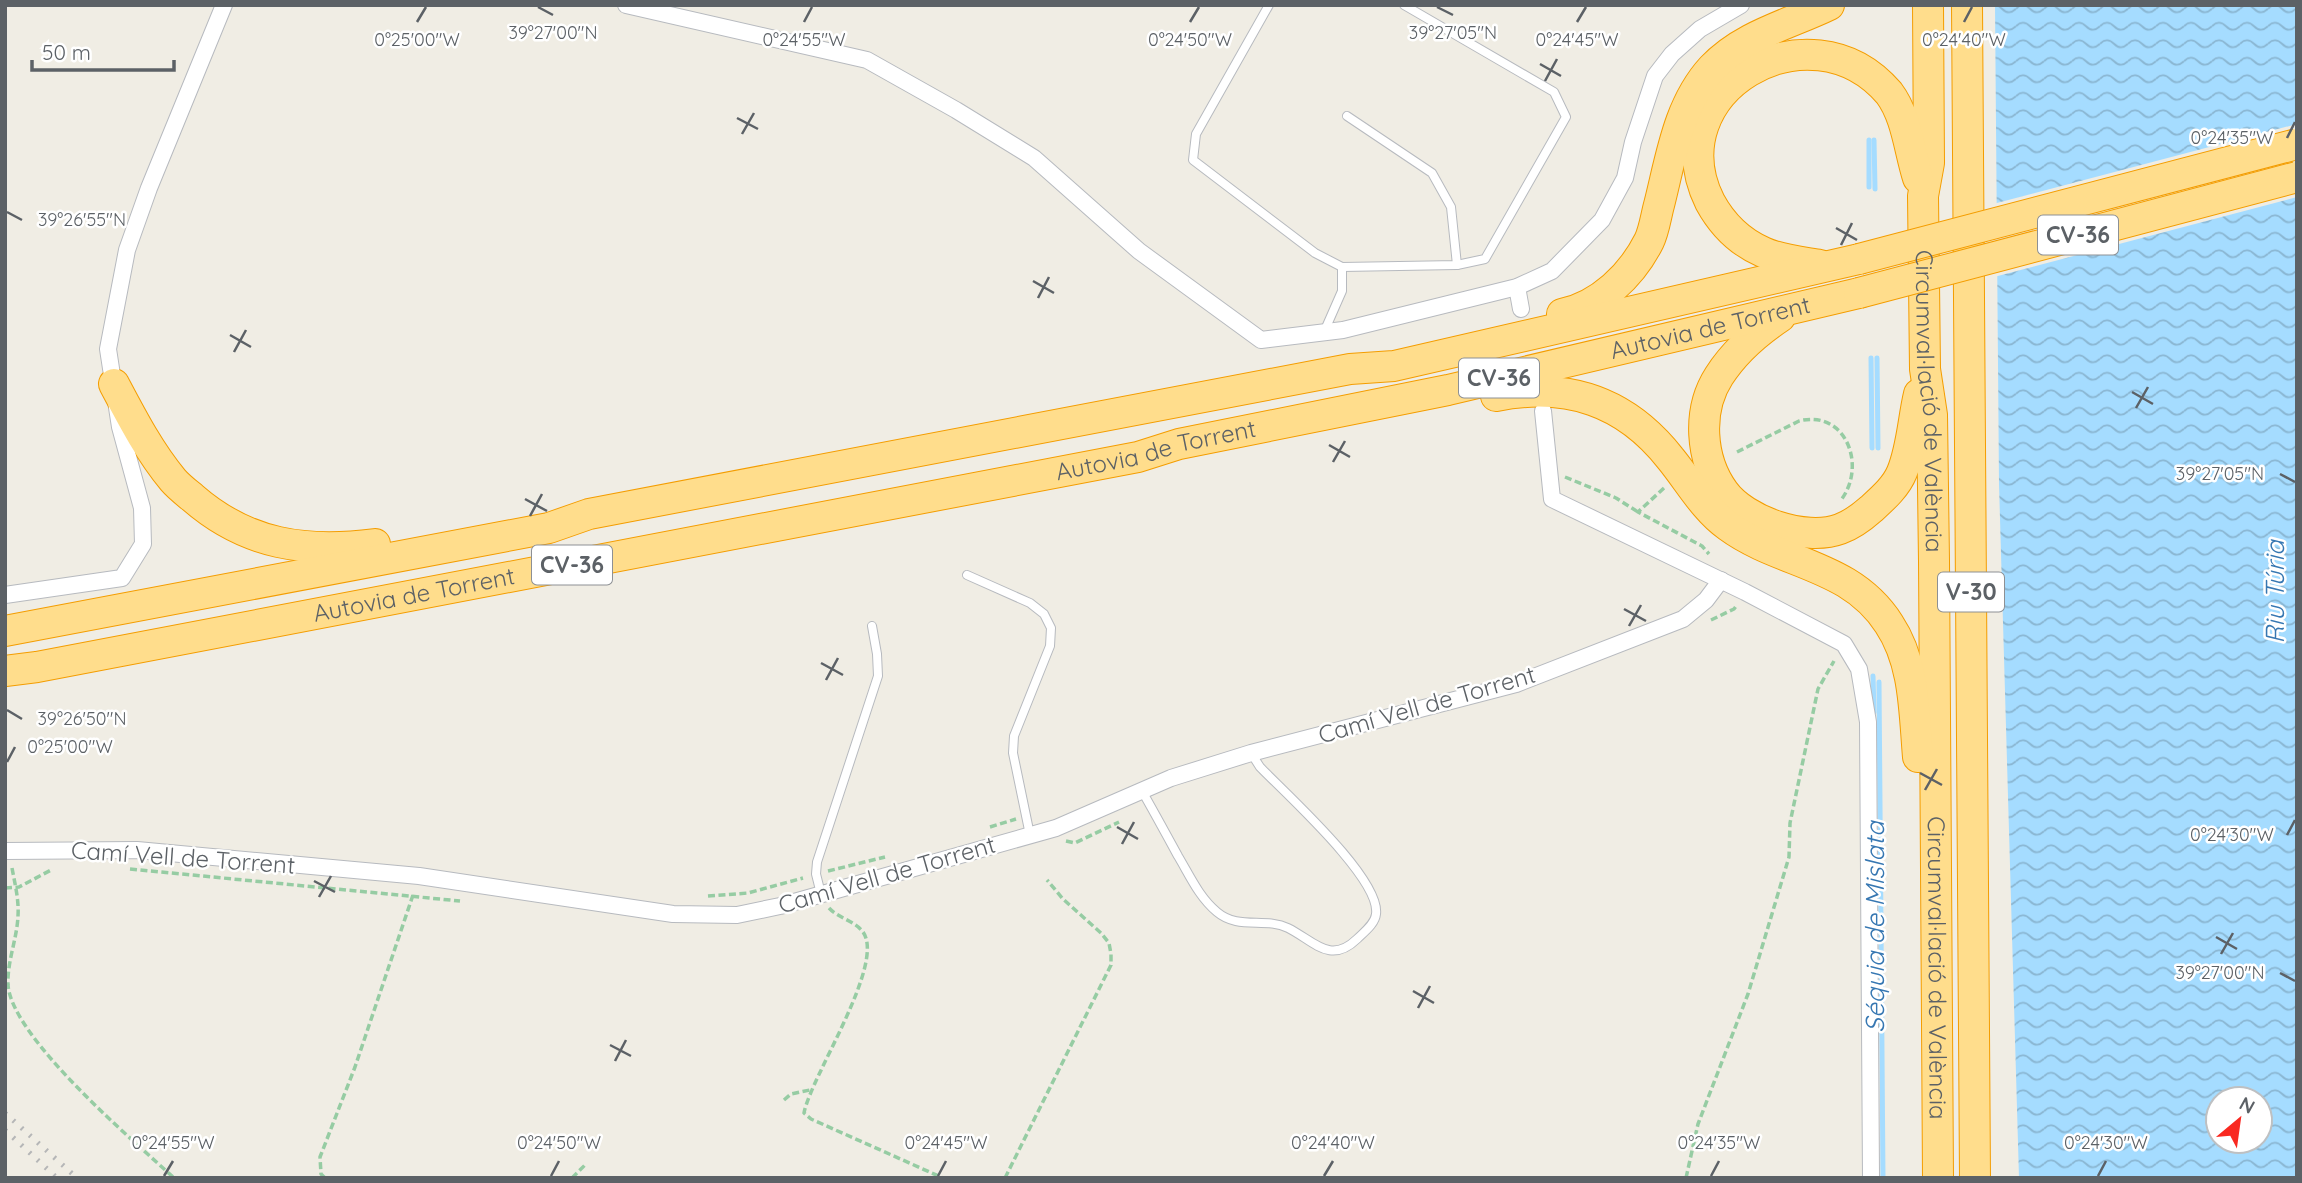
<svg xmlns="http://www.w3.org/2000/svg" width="2302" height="1183" viewBox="0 0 2302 1183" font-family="Quicksand,sans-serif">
  <defs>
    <pattern id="water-waves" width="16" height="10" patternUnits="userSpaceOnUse" patternTransform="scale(1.75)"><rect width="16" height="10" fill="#a5dcff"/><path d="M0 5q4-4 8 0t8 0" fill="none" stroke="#8ab6d2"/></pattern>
  </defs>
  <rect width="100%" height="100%" fill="#f0ede4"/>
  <path fill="url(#water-waves)" fill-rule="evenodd" d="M 1995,5 L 2297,5 L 2297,1178 L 2019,1178 L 1999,484 ZM 2218,1099 L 2260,1099 L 2260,1141 L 2218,1141 Z"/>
  <polygon fill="#f0ede4" points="2297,124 2297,197 1994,277 1993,204"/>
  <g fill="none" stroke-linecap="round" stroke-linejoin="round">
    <g stroke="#a5dcff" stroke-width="5">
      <polyline points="1869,140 1869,187"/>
      <polyline points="1874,140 1875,189"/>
      <polyline points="1871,358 1872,448"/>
      <polyline points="1877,358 1878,448"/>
      <polyline points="1873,676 1874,712"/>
      <polyline points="1879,682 1883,1178"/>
    </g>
    <g stroke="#b7babf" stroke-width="10">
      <g id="lane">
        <polyline points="1269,5 1196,134 1193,160 1315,253 1342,267 1457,265 1485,259 1566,117 1554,92 1404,5"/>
        <polyline points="1347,116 1432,173 1451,207 1457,265"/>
        <polyline points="1324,332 1342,291 1342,267"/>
        <polyline points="967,575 1030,603 1044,614 1051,628 1050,646 1014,736 1013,753 1030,835"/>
        <path d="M 1142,791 C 1154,812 1166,834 1178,856 C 1190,876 1199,897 1217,912 C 1238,930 1265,917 1288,928 C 1314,941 1330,965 1357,939 C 1364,932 1375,924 1376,914 C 1381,879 1285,793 1260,767 L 1251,753"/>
        <polyline points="821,894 816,874 817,862 878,676 877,654 872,626"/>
      </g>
    </g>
    <g stroke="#b7babf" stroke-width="18">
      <g id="street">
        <polyline points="626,5 867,60 956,110 1034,158 1139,251 1261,340 1343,330 1517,287 1552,271 1602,220 1625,178 1633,142 1655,76 1672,54 1700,29 1741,5"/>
        <polyline points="1517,287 1521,309"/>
        <polyline points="1543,411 1552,499 1745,592 1844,644 1859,669 1868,722 1871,1178"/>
        <polyline points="5,595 122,578 143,544 142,508 120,427 108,349 127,250 149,188 224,5"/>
        <polyline points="5,851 137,850 419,876 673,914 737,915 780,906 1056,828 1171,778 1251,753 1516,684 1683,619 1706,600 1721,580"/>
      </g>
    </g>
    <g stroke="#f49d00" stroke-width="32">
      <g id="highway">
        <path id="s1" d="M 1928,5 L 1929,163 L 1923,196 L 1925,369 L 1932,415 L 1934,561 L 1938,1178"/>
        <polyline points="1967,5 1975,1178"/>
        <path d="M 1820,265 C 1802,262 1780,260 1763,252 C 1740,242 1722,224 1710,202 C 1655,92 1809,0 1889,93 C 1907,117 1909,150 1918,178"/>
        <path d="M 1562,314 C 1600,306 1632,275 1649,241 C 1654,231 1656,216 1659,205 C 1671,158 1678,105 1712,68 C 1743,35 1790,24 1829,5"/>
        <path d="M 1780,317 C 1756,333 1735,351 1719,376 C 1697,410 1700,459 1724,492 C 1745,521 1805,542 1840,529 C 1851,525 1862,517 1871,509 C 1882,499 1896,487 1902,472 C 1912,448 1913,419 1919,394"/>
        <path d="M 114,384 C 132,418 149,451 173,480 C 179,487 187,493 193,498 C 247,545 306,553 375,544"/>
        <path d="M 1496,396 C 1567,382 1625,401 1670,458 C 1689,481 1704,509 1728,526 C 1781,565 1850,563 1889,624 C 1915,663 1914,711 1918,757"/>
        <polyline points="5,631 549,528 589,514 1350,369 1394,366 1859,259"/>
        <path id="s2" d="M 5,671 L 37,667 L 1138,457 L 1179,444 L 1448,390 L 1859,293"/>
      </g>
    </g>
    <g stroke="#96cca3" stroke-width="3.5" stroke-dasharray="7 3.5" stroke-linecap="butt">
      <path d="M 1737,452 L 1799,421 C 1846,409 1867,466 1841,500"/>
      <polyline points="1565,477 1616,498 1638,512"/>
      <polyline points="1664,488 1638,512 1702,546 1709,554"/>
      <polyline points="1711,620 1734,609 1737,605"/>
      <polyline points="990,827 1016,819"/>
      <polyline points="1066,841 1075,843 1119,822"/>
      <path d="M 12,868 C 15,884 19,900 18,916 C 17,939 7,962 8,985 C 12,1038 134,1141 174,1178"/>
      <polyline points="130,869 460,901"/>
      <polyline points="828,871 885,857"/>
      <polyline points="5,888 19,887 53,869"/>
      <polyline points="708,896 748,893 803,878"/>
      <path d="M 829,908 C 838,918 855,921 863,932 C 886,964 811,1076 804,1113 L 811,1119 L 943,1178"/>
      <polyline points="784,1100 791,1094 810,1090"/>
      <polyline points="325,1178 321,1174 320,1157 355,1067 413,895"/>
      <polyline points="572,1178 586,1164"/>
      <polyline points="1005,1178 1111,965 1111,954 1109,943 1101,933 1063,899 1047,880"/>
      <polyline points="1686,1178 1698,1124 1748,994 1789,857 1790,823 1818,689 1834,661"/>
    </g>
    <use href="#lane" stroke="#fff" stroke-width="8"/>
    <use href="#street" stroke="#fff" stroke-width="16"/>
    <use href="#highway" stroke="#ffdd8c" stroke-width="30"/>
    <g stroke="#b5b6b7" stroke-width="5" stroke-dasharray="2 9" stroke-linecap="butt">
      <polyline points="5,1113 77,1178"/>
      <polyline points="5,1130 57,1178"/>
    </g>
    <g stroke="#f49d00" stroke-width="32" stroke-linecap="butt">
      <g id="highway-bridge">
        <polyline points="1859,259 2297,144"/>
        <polyline points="1859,293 2297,177"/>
      </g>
    </g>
    <use href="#highway-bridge" stroke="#ffdd8c" stroke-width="30"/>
  </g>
  <path fill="none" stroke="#5c6166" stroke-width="2.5" d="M 538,7 L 553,15M 1437,7 L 1453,15M 417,22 L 426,7M 804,22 L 812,7M 1190,22 L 1199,7M 1577,22 L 1586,7M 1964,22 L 1972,7M 1540,64 L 1561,76M 1545,81 L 1557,59M 737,118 L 758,129M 742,134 L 754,113M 2287,138 L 2295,122M 7,212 L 22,220M 1836,228 L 1857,240M 1841,245 L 1852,223M 1033,281 L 1054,293M 1038,298 L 1049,277M 230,335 L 251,347M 234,352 L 246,330M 2132,392 L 2153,404M 2136,408 L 2148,387M 1329,445 L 1350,457M 1333,462 L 1345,441M 2280,474 L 2295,482M 525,499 L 547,511M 530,516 L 542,494M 1624,609 L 1646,621M 1629,626 L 1641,605M 821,663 L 843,675M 826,680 L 838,658M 7,710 L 22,719M 7,762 L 15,747M 1920,773 L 1942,785M 1925,790 L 1937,769M 1117,827 L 1138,839M 2287,835 L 2295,820M 1122,844 L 1134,822M 314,881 L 335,892M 319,897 L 331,876M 2216,937 L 2237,949M 2221,954 L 2233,933M 2280,973 L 2295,981M 1413,991 L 1434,1003M 1418,1008 L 1430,986M 610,1045 L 631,1056M 615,1061 L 626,1040M 164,1176 L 173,1161M 551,1176 L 559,1161M 938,1176 L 946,1161M 1324,1176 L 1333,1161M 1711,1176 L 1719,1161M 2098,1176 L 2106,1161"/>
  <g text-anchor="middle" stroke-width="5" stroke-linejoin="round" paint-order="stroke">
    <g fill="#fff" stroke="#8d9094" stroke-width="2">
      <rect x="2038" y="215.5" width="80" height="39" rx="5"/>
      <rect x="1459" y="358.5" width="80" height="39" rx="5"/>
      <rect x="532" y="545.5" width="80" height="39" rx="5"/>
      <rect x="1938" y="572.5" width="66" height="39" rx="5"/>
    </g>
    <g font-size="23" font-weight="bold" fill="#5c6166">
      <text x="2078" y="243">CV-36</text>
      <text x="1499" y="386">CV-36</text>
      <text x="572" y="573">CV-36</text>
      <text x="1971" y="600">V-30</text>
    </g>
    <g font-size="24" fill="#5c6166" stroke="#fff">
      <text dy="8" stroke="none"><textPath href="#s2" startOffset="1740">Autovia de Torrent</textPath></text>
      <text dy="8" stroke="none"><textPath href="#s1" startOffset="397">Circumval·lació de València</textPath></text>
      <text dy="8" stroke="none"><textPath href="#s2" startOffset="1172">Autovia de Torrent</textPath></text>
      <text dy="8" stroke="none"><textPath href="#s2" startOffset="416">Autovia de Torrent</textPath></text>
      <text transform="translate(1427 705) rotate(-16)" y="8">Camí Vell de Torrent</text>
      <text transform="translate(183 858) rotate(4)" y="8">Camí Vell de Torrent</text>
      <text transform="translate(887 875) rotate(-16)" y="8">Camí Vell de Torrent</text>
      <text dy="8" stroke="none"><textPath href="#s1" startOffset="964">Circumval·lació de València</textPath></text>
    </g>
    <g font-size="26" font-style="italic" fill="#3677b2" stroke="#fff">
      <text transform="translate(2275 592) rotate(-90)" y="9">Riu Túria</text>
      <text transform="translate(1875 927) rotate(-90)" y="9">Séquia de Mislata</text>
    </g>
  </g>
  <g font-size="18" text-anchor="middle" fill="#5c6166" stroke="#fff" stroke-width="5" stroke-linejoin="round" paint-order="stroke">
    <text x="553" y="39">39°27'00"N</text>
    <text x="1453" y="39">39°27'05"N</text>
    <text x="417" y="46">0°25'00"W</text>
    <text x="804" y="46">0°24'55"W</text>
    <text x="1190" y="46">0°24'50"W</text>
    <text x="1577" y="46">0°24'45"W</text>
    <text x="1964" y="46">0°24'40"W</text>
    <text x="2232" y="144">0°24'35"W</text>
    <text x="82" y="226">39°26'55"N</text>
    <text x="2220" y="480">39°27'05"N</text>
    <text x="82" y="725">39°26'50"N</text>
    <text x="70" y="753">0°25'00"W</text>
    <text x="2232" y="841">0°24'30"W</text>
    <text x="2220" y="979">39°27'00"N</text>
    <text x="173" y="1149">0°24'55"W</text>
    <text x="559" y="1149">0°24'50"W</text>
    <text x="946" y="1149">0°24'45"W</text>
    <text x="1333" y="1149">0°24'40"W</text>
    <text x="1719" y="1149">0°24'35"W</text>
    <text x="2106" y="1149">0°24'30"W</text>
  </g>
  <rect width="2302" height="1183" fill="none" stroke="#5c6166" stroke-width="14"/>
  <g transform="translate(2239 1120) rotate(29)"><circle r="33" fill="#ffffff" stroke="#bec0c2" stroke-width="2"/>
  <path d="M0-5L12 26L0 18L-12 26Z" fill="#f92921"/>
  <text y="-10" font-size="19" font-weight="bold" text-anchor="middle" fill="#5c6166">N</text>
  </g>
  <path d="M32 60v10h142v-10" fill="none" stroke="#5c6166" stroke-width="3.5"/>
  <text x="42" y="60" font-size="21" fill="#5c6166" stroke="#ffffff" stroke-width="5" paint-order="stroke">50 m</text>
</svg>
